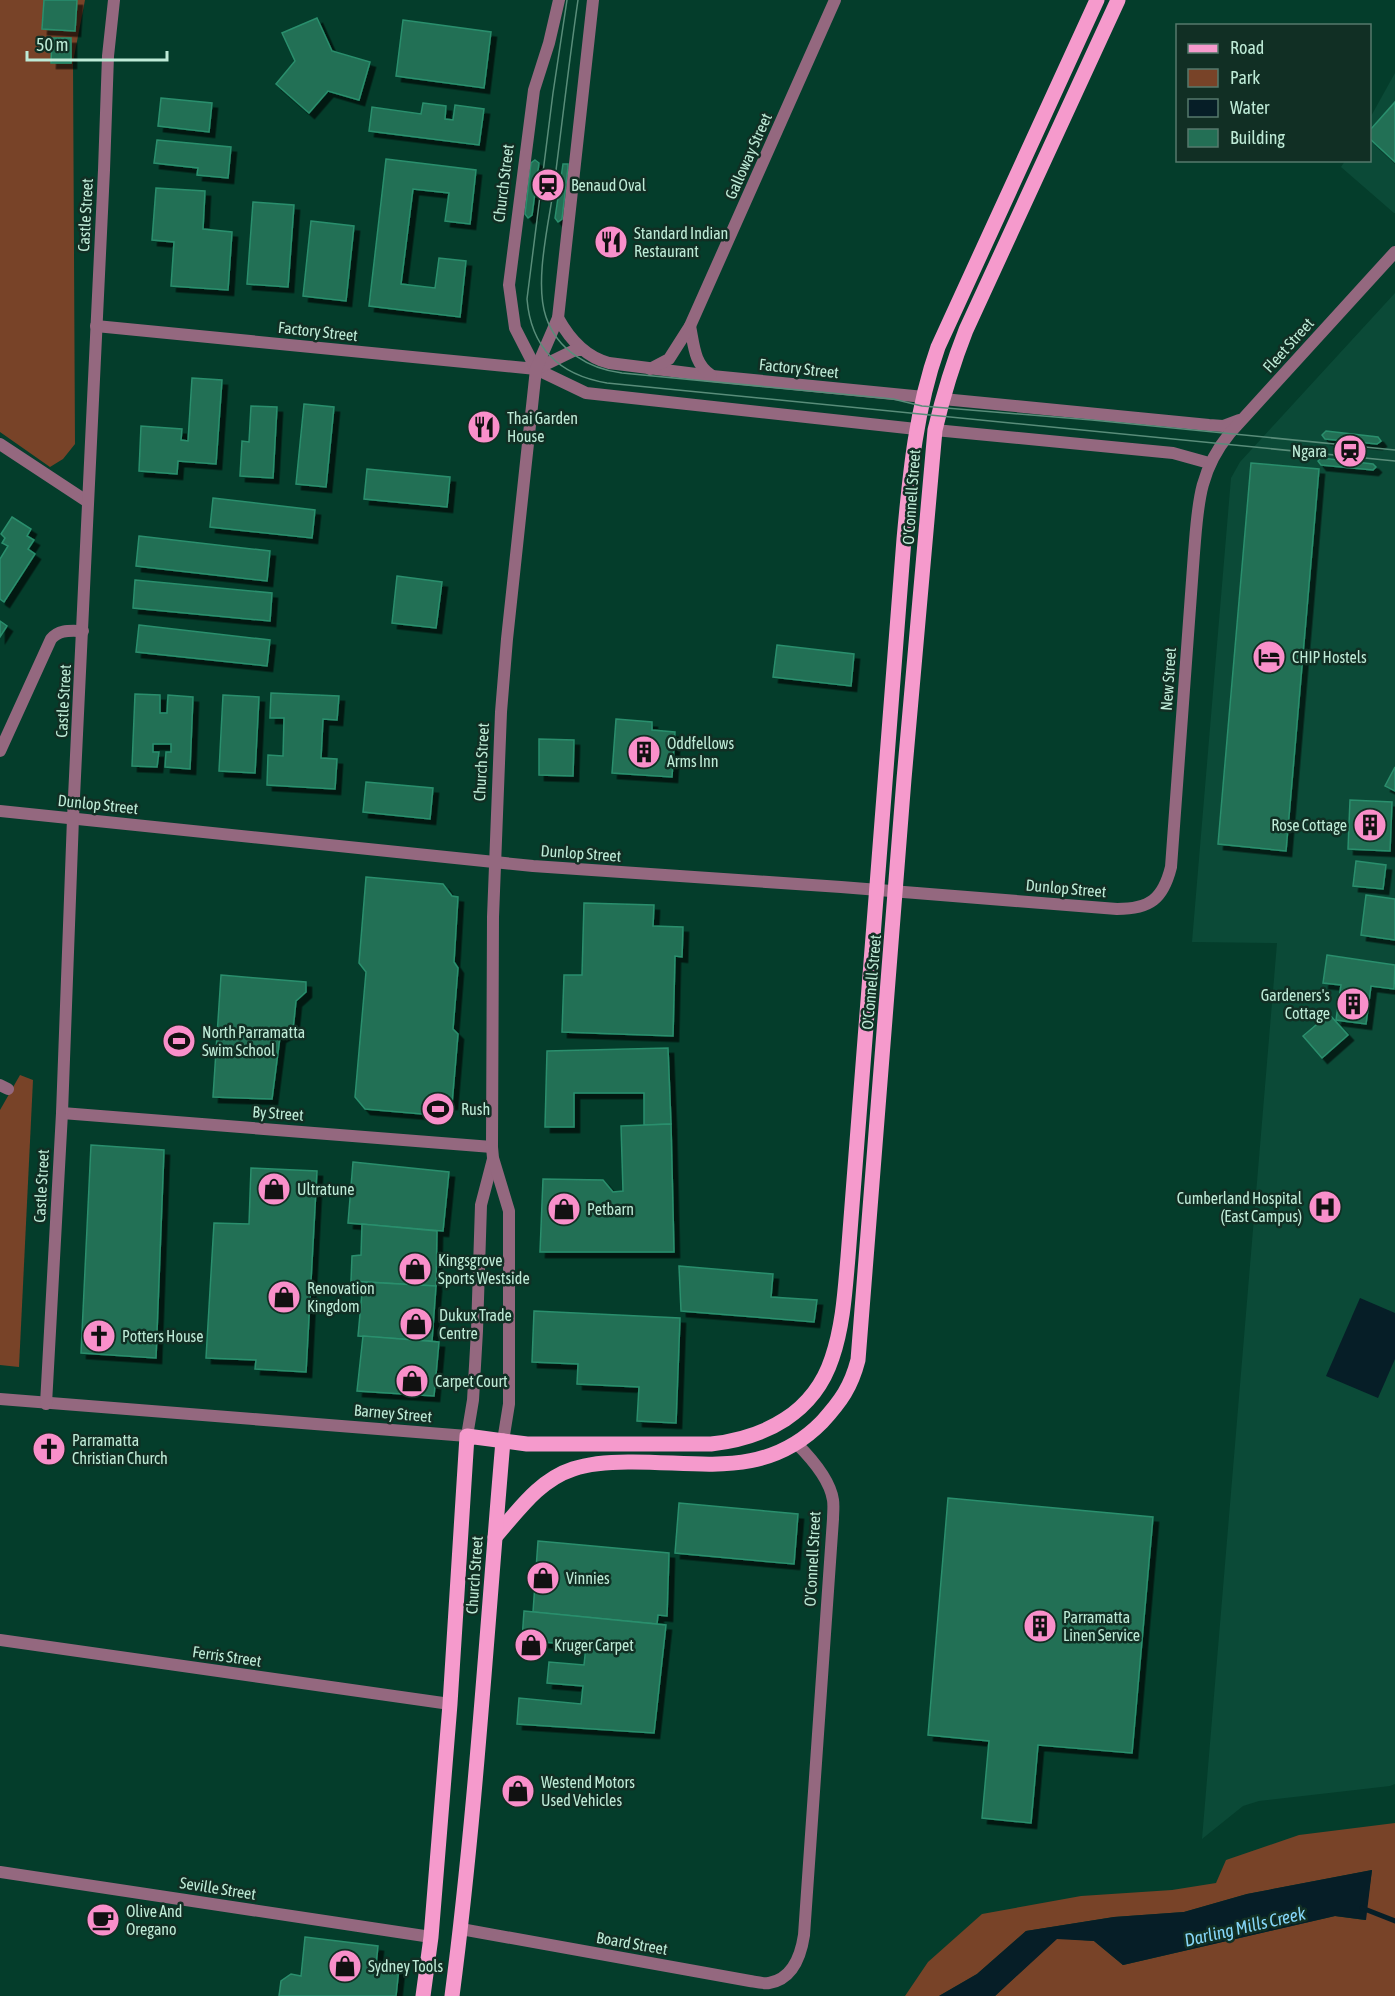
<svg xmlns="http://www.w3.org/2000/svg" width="1395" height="1996" viewBox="0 0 1395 1996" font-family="'Asap Condensed',sans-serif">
  <defs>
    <filter id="shadow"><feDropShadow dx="5.5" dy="5.5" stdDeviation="0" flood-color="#0009"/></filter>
  </defs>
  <rect width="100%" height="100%" fill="#043d2b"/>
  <g fill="#0b4a37">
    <polygon points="1395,73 1395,213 1394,213 1341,167 1345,161 1370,160 1370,118"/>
    <polygon points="1395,293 1395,1784 1390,1786 1259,1801 1243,1806 1202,1839 1277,943 1192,942 1231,478 1240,462"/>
  </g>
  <g fill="#784328">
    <polygon points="0,0 85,0 73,62 75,444 63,459 50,467 0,432"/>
    <polygon points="20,1075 33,1080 19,1367 0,1365 0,1110"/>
    <polygon points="1395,1823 1395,1996 995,1996 1057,1938 1094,1941 1123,1965 1335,1916 1365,1920 1372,1870 1247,1894 1184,1912 1114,1917 1026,1931 977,1974 939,1996 905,1996 928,1962 982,1914 1081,1896 1172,1890 1216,1883 1226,1860 1299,1835"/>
  </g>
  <g fill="#061e27">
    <polygon points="1360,1298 1395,1313 1395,1359 1378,1398 1326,1376"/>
    <polygon points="1372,1870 1366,1920 1335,1916 1123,1965 1094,1941 1057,1939 995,1996 939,1996 977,1974 1026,1931 1114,1917 1184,1912 1247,1894"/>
  </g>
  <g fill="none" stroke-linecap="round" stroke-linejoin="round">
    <polyline stroke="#061e27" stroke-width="5" points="1362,1908 1395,1921"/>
  </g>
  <g fill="#236f55" stroke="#2a8f6d" stroke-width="1.5" filter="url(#shadow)">
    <polygon points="44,0 77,0 75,31 42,29"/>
    <polygon points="317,18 332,51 370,62 359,100 328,91 309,113 276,84 295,61 282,33"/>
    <polygon points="403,20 491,32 484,88 396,76"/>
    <polygon points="52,38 71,38 71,63 51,63"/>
    <polygon points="161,98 212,103 209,132 158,126"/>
    <polygon points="1395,102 1395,162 1370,139 1370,130"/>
    <polygon points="423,103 446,106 445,119 453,120 455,105 484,109 479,145 369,131 372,107 421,114"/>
    <polygon points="157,140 231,147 228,178 197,175 198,168 154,163"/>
    <polygon points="386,159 476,170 470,224 445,221 449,193 413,189 401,284 435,288 439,258 466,261 460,317 369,306"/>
    <polygon points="535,160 539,163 532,215 528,218 525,214 531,163"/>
    <polygon points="563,164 568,164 568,167 562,219 558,222 555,218"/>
    <polygon points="156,188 205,191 203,229 232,232 228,290 171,286 174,242 152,240"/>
    <polygon points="253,202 294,205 288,287 247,284"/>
    <polygon points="311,221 354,226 346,301 303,296"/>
    <polygon points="192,378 222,380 216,464 178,461 177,474 139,471 141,426 182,429 181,440 188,441"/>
    <polygon points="304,404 334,407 326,487 296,484"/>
    <polygon points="251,406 277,407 273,478 240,476 242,441 249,442"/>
    <polygon points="1326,431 1378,437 1381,441 1377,444 1325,439 1322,435"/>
    <polygon points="1321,458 1373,464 1376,467 1373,470 1321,465 1318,461"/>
    <polygon points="1251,463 1319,469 1286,851 1218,844"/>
    <polygon points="367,469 450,477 447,507 364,499"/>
    <polygon points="213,498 315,510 312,538 210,527"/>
    <polygon points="12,517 31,529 27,536 34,540 28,549 35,554 4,602 0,599 0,559 8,546 2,543 5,538 1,534"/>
    <polygon points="139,536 270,551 267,581 136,566"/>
    <polygon points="397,576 442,582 436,628 392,623"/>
    <polygon points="135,580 272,593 270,621 133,608"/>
    <polygon points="0,621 7,626 0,637"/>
    <polygon points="139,625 270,640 267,666 136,652"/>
    <polygon points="777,645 854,654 851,686 773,677"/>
    <polygon points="271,693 339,696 337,720 323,719 321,758 337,759 335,789 267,785 268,755 283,756 284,718 270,718"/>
    <polygon points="135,694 160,695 160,713 167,713 168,695 193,697 190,769 165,767 166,752 171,752 171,744 153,744 153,752 159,752 157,767 132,766"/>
    <polygon points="223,695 259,697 255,773 219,771"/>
    <polygon points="616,719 652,722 652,730 675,732 672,777 612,773"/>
    <polygon points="539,739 574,740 573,776 539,775"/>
    <polygon points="1395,767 1395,791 1385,786"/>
    <polygon points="366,782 433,788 430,819 363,812"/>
    <polygon points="1350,800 1392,802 1390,851 1348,849"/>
    <polygon points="1356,861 1386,865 1383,889 1353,886"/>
    <polygon points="366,877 443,884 452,896 458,897 454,962 458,968 453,1029 458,1034 452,1104 446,1104 434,1115 365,1109 355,1097 366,972 359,963"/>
    <polygon points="1366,895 1395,899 1395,940 1361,935"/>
    <polygon points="584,903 654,905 653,926 683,927 682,957 675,956 673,1036 562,1032 564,975 582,975"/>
    <polygon points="1327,955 1395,965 1394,989 1371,986 1366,1024 1336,1020 1341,985 1323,983"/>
    <polygon points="221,975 306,982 306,992 296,1001 293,1030 280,1037 272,1099 213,1097"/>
    <polygon points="1329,1014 1348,1035 1322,1058 1303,1036"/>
    <polygon points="668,1048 671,1124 644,1125 644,1093 574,1093 574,1127 545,1127 547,1051"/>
    <polygon points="671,1124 674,1252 540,1252 543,1179 603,1180 613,1192 623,1191 621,1126"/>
    <polygon points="91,1145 164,1150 156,1358 81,1353"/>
    <polygon points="353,1162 449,1172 443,1231 348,1223"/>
    <polygon points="251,1168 317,1171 306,1372 255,1369 256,1360 206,1358 214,1223 249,1224"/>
    <polygon points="362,1224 437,1231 436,1286 351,1281 352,1256 361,1255"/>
    <polygon points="679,1266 773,1274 771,1297 817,1300 814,1322 681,1311"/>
    <polygon points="363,1282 436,1286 432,1341 358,1336"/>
    <polygon points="534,1311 680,1318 676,1423 637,1421 639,1387 577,1384 578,1364 532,1362"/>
    <polygon points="363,1336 439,1342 434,1396 357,1391"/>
    <polygon points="948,1498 1153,1517 1132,1753 1038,1745 1031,1823 982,1818 989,1741 928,1735"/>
    <polygon points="679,1503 798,1514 794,1564 675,1553"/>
    <polygon points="538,1541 669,1553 667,1616 658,1615 657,1624 533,1612"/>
    <polygon points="524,1611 666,1625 654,1733 517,1724 519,1698 581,1704 583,1686 547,1683 549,1662 584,1665 586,1646 522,1640"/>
    <polygon points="305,1937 378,1946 376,1965 399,1968 396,1996 279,1996 281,1981 291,1974 301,1976"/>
  </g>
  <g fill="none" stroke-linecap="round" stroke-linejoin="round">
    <g stroke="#94687f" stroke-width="12">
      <path d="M 558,318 C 569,338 585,357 609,363 L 712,376 L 924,397"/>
      <polyline points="96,326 536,369 586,393 916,429"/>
      <path d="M 690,326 C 694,345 694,364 711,375"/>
      <polyline points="536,369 515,328 509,285 534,90 549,43 559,0"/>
      <polyline points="536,369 575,350 583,350"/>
      <polyline points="650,369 669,359 690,326 835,0"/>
      <polyline points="943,399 1209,425 1223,426 1239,420"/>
      <polyline points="935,430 1173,453 1209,463"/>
      <polyline points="0,444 88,502"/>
      <path d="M 0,751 L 51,639 C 60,629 70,631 83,631"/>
      <path d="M 0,811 L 533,866 L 841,887 L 1117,909 C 1150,909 1163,899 1171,867 L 1194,553 C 1198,506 1198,472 1230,433 L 1395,252"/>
      <polyline points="0,1085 8,1089"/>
      <polyline points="62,1113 492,1147"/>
      <polyline points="0,1399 467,1436 473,1400 477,1331 481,1205 493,1159"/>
      <polyline points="46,1404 62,1113 73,818 104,170 108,56 114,0"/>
      <polyline points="503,1441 509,1404 509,1211 493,1158 492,1147 493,917 501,712 507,639 536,369 558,318 593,0"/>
      <polyline points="0,1640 450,1704"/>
      <polyline points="0,1872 431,1937"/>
      <path d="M 461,1929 L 750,1981 C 756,1982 764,1984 769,1983 C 793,1979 801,1955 804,1935 L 833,1519 C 833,1513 834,1506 833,1500 C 830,1480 811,1458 797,1444"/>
    </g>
    <g stroke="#f59acc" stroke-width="15">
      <path d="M 495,1537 C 518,1511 539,1480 573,1469 C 591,1463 609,1462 628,1462 C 700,1461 765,1480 822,1422 C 841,1401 851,1387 858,1360 L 904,779 L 935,430 C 943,396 953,363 966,330 L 1118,0"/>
      <path d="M 423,1996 L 431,1937 L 450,1704 L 467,1436 L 527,1444 L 711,1444 C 765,1438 814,1413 832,1358 C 843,1326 845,1291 848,1257 L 904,539 C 910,473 916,409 938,347 L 1097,0"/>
      <path d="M 452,1996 C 476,1812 487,1626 503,1441"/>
    </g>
    <g stroke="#598d7a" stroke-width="1.5">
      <path d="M 567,0 L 553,93 L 527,299 C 531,348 560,375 607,383 L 1395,461"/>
      <path d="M 578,0 C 569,62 562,124 554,186 C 549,222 534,282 546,317 C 557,350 589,369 622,373 L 893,399 L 922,406 L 1092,420 L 1395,450"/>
    </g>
  </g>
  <defs>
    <g id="station-disc" transform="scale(1.725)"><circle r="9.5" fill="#f98fca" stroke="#112f24"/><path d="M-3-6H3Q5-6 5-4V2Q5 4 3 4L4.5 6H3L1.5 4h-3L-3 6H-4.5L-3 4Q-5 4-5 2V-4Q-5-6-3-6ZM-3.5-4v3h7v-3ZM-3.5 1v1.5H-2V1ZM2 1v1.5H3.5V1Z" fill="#111"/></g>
    <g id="restaurant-disc" transform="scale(1.725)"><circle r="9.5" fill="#f98fca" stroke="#112f24"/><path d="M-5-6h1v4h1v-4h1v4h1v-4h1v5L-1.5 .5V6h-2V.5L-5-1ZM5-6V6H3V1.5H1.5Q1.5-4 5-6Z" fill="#111"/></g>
    <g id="hotel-disc" transform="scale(1.725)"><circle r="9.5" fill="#f98fca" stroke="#112f24"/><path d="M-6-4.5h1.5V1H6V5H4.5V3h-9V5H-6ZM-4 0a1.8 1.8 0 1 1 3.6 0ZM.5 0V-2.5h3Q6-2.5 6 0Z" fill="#111"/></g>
    <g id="building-disc" transform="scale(1.725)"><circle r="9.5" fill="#f98fca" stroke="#112f24"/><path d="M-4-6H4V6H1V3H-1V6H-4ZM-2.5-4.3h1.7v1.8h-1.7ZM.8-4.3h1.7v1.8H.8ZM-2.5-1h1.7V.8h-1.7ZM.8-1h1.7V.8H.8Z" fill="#111"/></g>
    <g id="stadium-disc" transform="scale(1.725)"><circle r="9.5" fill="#f98fca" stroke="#112f24"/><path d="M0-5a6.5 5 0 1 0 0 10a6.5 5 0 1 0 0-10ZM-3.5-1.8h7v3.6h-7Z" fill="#111"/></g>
    <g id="shop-disc" transform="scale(1.725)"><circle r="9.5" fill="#f98fca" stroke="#112f24"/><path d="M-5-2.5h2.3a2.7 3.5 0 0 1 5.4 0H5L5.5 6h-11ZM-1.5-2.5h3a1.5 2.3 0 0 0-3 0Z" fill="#111"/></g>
    <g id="hospital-disc" transform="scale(1.725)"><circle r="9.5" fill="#f98fca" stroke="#112f24"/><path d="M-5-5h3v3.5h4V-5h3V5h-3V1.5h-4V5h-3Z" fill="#111"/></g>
    <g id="church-disc" transform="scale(1.725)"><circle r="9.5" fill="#f98fca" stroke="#112f24"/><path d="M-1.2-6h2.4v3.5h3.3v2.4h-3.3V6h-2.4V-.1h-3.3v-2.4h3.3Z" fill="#111"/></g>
    <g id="cafe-disc" transform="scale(1.725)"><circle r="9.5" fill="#f98fca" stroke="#112f24"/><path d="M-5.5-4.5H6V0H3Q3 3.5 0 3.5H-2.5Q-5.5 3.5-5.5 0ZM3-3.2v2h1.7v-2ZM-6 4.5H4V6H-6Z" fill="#111"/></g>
  </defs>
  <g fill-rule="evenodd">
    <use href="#station-disc" x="548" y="185"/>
    <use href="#restaurant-disc" x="611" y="242"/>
    <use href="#restaurant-disc" x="484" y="427"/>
    <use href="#station-disc" x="1350" y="451"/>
    <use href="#hotel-disc" x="1269" y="657"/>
    <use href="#building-disc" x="644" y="752"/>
    <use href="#building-disc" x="1370" y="825"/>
    <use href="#building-disc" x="1353" y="1004"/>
    <use href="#stadium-disc" x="179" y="1041"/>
    <use href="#stadium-disc" x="438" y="1109"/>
    <use href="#shop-disc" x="274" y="1189"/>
    <use href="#hospital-disc" x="1325" y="1207"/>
    <use href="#shop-disc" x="564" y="1209"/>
    <use href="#shop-disc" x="415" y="1269"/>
    <use href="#shop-disc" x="284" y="1297"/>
    <use href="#shop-disc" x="416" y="1324"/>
    <use href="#church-disc" x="99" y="1336"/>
    <use href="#shop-disc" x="412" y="1381"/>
    <use href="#church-disc" x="49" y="1449"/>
    <use href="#shop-disc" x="543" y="1578"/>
    <use href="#building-disc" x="1040" y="1626"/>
    <use href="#shop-disc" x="531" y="1645"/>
    <use href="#shop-disc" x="518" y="1791"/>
    <use href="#cafe-disc" x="103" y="1920"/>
    <use href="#shop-disc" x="345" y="1966"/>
  </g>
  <g text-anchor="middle" stroke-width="5" stroke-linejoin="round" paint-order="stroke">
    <g font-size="16" fill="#beebd7" stroke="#112f24">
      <text transform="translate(748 156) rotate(-66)" y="6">Galloway Street</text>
      <text transform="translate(503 183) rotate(-83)" y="6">Church Street</text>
      <text transform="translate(85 215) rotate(-87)" y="6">Castle Street</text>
      <text transform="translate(318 331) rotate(6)" y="6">Factory Street</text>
      <text transform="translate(1288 345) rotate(-48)" y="6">Fleet Street</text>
      <text transform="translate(799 368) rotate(6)" y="6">Factory Street</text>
      <text transform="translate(911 497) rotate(-86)" y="6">O'Connell Street</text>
      <text transform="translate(1168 679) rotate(-86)" y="6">New Street</text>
      <text transform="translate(63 701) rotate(-87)" y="6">Castle Street</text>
      <text transform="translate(481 762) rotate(-87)" y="6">Church Street</text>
      <text transform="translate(98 804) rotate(6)" y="6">Dunlop Street</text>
      <text transform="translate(581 853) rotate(4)" y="6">Dunlop Street</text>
      <text transform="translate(1066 888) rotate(5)" y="6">Dunlop Street</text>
      <text transform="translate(871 982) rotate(-85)" y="6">O'Connell Street</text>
      <text transform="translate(278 1113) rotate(4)" y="6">By Street</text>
      <text transform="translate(41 1186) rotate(-87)" y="6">Castle Street</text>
      <text transform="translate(393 1413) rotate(5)" y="6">Barney Street</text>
      <text transform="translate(812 1559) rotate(-87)" y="6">O'Connell Street</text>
      <text transform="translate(474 1575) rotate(-86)" y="6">Church Street</text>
      <text transform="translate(227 1656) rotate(8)" y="6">Ferris Street</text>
      <text transform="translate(218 1888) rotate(9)" y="6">Seville Street</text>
      <text transform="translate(632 1943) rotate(10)" y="6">Board Street</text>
    </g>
    <g font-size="16" fill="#beebd7" stroke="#112f24" text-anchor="start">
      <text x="571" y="191">Benaud Oval</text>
      <text x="634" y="239">Standard Indian<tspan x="634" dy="18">Restaurant</tspan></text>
      <text x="507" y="424">Thai Garden<tspan x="507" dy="18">House</tspan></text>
      <text x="1327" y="457" text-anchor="end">Ngara</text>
      <text x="1292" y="663">CHIP Hostels</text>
      <text x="667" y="749">Oddfellows<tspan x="667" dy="18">Arms Inn</tspan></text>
      <text x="1347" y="831" text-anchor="end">Rose Cottage</text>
      <text x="1330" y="1001" text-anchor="end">Gardeners's<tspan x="1330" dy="18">Cottage</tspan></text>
      <text x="202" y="1038">North Parramatta<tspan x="202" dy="18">Swim School</tspan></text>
      <text x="461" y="1115">Rush</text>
      <text x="297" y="1195">Ultratune</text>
      <text x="1302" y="1204" text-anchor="end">Cumberland Hospital<tspan x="1302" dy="18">(East Campus)</tspan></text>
      <text x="587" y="1215">Petbarn</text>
      <text x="438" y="1266">Kingsgrove<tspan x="438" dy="18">Sports Westside</tspan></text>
      <text x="307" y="1294">Renovation<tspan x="307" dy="18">Kingdom</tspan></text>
      <text x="439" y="1321">Dukux Trade<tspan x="439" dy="18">Centre</tspan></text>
      <text x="122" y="1342">Potters House</text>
      <text x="435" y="1387">Carpet Court</text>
      <text x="72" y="1446">Parramatta<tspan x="72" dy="18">Christian Church</tspan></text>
      <text x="566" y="1584">Vinnies</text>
      <text x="1063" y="1623">Parramatta<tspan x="1063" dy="18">Linen Service</tspan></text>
      <text x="554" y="1651">Kruger Carpet</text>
      <text x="541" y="1788">Westend Motors<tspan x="541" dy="18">Used Vehicles</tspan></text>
      <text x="126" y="1917">Olive And<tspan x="126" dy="18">Oregano</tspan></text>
      <text x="368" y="1972">Sydney Tools</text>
    </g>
    <g font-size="18" font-style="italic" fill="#86d7f9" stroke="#112f24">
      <text transform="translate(1245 1927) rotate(-13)" y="6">Darling Mills Creek</text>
    </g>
  </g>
  <rect x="1176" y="24" width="195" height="138" fill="#112f24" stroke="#567a6c" stroke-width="1.5"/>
  <rect x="1188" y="44" width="30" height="9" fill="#f59acc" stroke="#567a6c" stroke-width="1.5"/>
  <text x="1230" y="54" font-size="18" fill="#beebd7">Road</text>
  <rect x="1188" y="69" width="30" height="18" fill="#784328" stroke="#567a6c" stroke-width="1.5"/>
  <text x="1230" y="84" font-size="18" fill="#beebd7">Park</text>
  <rect x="1188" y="99" width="30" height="18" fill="#061e27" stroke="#567a6c" stroke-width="1.5"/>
  <text x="1230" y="114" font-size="18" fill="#beebd7">Water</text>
  <rect x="1188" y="129" width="30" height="18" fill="#236f55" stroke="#567a6c" stroke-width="1.5"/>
  <text x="1230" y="144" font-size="18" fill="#beebd7">Building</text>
  <path d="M27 51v9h140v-9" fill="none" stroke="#beebd7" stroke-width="3"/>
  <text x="36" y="51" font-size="18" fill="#beebd7" stroke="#112f24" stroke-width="4.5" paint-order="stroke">50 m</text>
</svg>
